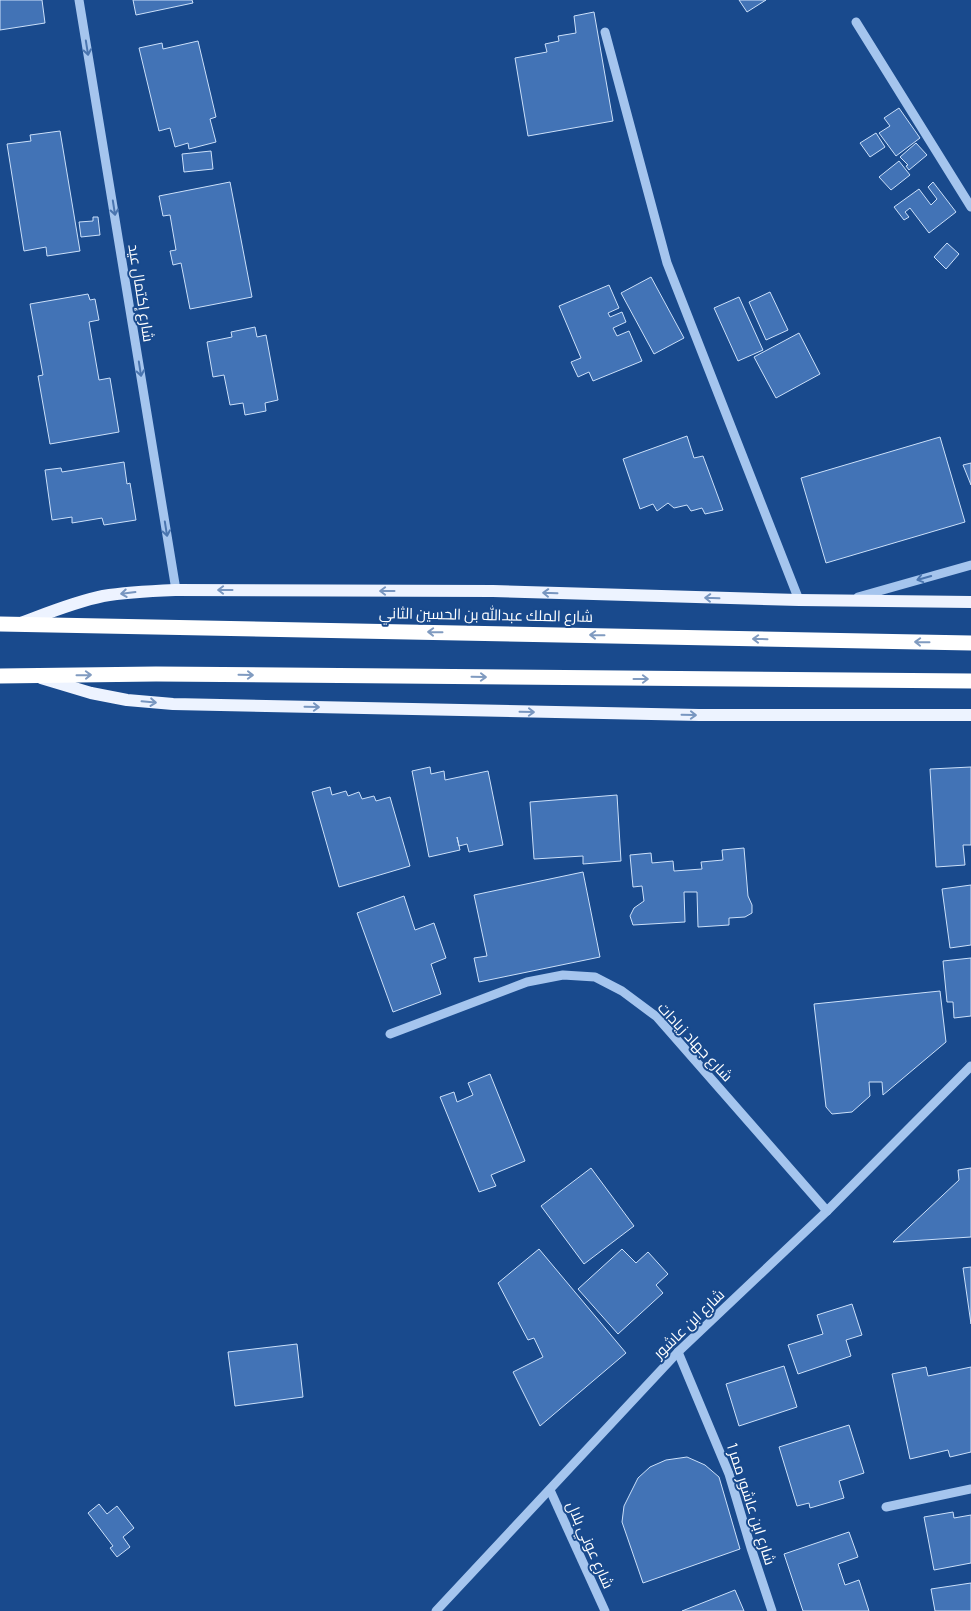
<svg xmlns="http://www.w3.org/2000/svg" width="971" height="1611" viewBox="0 0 971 1611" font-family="Barlow,Cairo,sans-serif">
  <rect width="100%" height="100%" fill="#194a8d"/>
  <g fill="#4273b6" stroke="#cbe0fa">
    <polygon points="0,0 42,0 45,23 0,30"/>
    <polygon points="133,0 192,0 193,3 136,15"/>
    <polygon points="739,0 766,0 747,12"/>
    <polygon points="594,12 613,121 528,136 515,58 547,52 545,44 559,41 558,36 576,33 574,16"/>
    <polygon points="198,41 216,117 210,119 216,142 189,149 188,143 175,147 170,128 159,131 139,48 162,43 163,49"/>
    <polygon points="899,108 920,138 896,156 879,133 890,126 884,118"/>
    <polygon points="60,131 80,251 47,256 46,247 24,251 7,144 31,141 30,135"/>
    <polygon points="876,133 885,147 870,157 860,143"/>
    <polygon points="916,143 927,155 909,170 906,166 908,165 900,157"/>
    <polygon points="211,151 213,169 184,172 182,154"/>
    <polygon points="899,161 910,175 891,190 879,177"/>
    <polygon points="230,182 252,297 190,309 181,263 173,265 170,251 176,250 170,215 163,216 159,196"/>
    <polygon points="933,182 956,212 929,233 910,208 905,212 909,217 904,220 894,207 919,189 931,205 937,199 928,187"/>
    <polygon points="93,217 98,217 100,235 81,237 79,222 93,221"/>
    <polygon points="947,243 959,254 946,269 934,257"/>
    <polygon points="651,277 684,338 654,354 621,293"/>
    <polygon points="609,285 619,308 608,313 610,317 622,312 626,322 613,328 617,336 629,331 642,361 593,381 589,372 578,377 571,362 581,358 559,306"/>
    <polygon points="770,292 788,330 766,340 749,302"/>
    <polygon points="88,294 90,300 95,299 99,320 89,322 99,380 110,378 119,432 50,444 38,376 43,375 30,304"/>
    <polygon points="739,297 763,350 738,361 714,308"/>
    <polygon points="255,327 257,337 266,335 278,400 265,403 266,411 245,415 243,403 230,405 224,375 213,377 207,342 232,337 231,332"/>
    <polygon points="799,333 820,374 776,398 754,357"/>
    <polygon points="687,436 694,458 703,456 723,510 705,514 702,508 691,511 687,505 674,508 668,503 657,511 653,504 640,509 623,459"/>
    <polygon points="940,437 965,522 826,563 801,478"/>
    <polygon points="124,462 127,484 130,483 136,520 104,525 102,518 72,523 72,517 52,520 45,470 61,468 62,472"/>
    <polygon points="971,463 971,485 963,465"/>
    <polygon points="430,767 431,774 444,771 445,780 488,771 503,845 469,852 467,844 459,846 457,837 460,850 429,857 412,771"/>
    <polygon points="971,767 971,845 963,845 965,865 936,867 930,769"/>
    <polygon points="330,787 332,795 346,791 348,796 359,792 362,799 374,796 376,801 390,797 410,866 339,887 312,792"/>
    <polygon points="617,795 621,861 583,864 583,856 534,859 530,802"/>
    <polygon points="744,848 748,896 752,905 752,913 745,917 729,918 729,925 698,927 697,892 684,892 685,922 633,925 630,916 634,908 644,901 642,886 633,887 630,855 651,853 652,863 673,861 674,871 702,869 701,862 723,860 722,850"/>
    <polygon points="583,872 600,957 479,982 474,958 487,956 474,895"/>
    <polygon points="971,885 971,945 950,948 942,889"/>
    <polygon points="404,896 415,930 434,923 446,958 431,964 441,994 393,1012 357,913"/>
    <polygon points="971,958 971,1016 954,1018 953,1002 947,1002 943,961"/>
    <polygon points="940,991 946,1042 883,1095 882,1082 869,1082 870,1096 852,1112 832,1114 826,1107 814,1004"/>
    <polygon points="490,1074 525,1161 491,1175 496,1186 479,1192 440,1097 454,1092 457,1102 473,1095 468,1083"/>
    <polygon points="591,1168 634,1226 584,1264 541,1206"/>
    <polygon points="971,1168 971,1237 893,1242 959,1180 958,1170"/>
    <polygon points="539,1249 626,1353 540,1426 513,1372 543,1357 534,1338 528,1340 498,1283"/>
    <polygon points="622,1249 636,1263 648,1252 668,1274 656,1285 663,1293 618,1334 578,1289"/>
    <polygon points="971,1267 971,1324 963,1268"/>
    <polygon points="852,1304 862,1335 846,1340 851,1356 798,1374 788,1345 823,1334 817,1315"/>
    <polygon points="297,1344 303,1397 235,1406 228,1352"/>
    <polygon points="784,1366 797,1407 739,1426 726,1384"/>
    <polygon points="926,1367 928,1376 971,1367 971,1452 950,1457 948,1450 910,1459 892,1374"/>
    <polygon points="849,1425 864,1473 839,1481 844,1498 810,1508 809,1503 797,1506 779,1447"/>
    <polygon points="687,1457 705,1465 719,1477 740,1549 643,1583 622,1522 624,1506 638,1478 650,1467 666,1460"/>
    <polygon points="99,1504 107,1514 117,1506 134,1528 123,1537 130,1547 117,1557 110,1548 113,1546 88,1513"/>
    <polygon points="953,1512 954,1518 971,1515 971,1563 934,1570 924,1517"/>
    <polygon points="849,1532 858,1557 838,1564 845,1585 859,1580 869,1611 803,1611 784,1554"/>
    <polygon points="971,1583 971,1611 935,1611 931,1589"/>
    <polygon points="735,1590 744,1611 682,1611"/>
  </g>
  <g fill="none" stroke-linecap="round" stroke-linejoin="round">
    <g stroke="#a5c5ee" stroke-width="9">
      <polyline points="79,0 176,590"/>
      <polyline points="856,22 971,207"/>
      <polyline points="605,32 667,263 799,600"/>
      <polyline points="858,597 971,565"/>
      <polyline points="390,1034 527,982 563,975 595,977 622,991 657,1017 827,1211"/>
      <polyline points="678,1352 729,1474 751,1548 772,1611"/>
      <polyline points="550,1490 605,1611"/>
      <polyline points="886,1507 971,1489"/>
      <polyline points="436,1611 678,1352 827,1211 971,1066"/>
    </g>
    <g stroke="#edf3ff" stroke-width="12">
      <path d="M 21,623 C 48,613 74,602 103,596 C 127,592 152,591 176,590 L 493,591 L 799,600 L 971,602"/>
      <polyline points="41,678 91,693 127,700 173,704 699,715 971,715"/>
    </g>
    <g stroke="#fff" stroke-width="15">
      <polyline points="0,624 971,643"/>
      <polyline points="0,676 156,674 971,681"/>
    </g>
  </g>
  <defs><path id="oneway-shaft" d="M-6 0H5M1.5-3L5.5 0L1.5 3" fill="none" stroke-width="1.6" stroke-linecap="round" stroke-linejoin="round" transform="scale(1.25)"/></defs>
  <g stroke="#4a75af">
    <use href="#oneway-shaft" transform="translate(87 48) rotate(81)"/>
    <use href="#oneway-shaft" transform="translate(114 208) rotate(81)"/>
    <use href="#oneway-shaft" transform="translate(140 369) rotate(81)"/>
    <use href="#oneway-shaft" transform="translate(166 529) rotate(81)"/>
    <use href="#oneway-shaft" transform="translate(924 578) rotate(164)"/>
  </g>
  <g stroke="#7896c0">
    <use href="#oneway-shaft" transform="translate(225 590) rotate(-180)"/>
    <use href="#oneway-shaft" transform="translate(387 591) rotate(-180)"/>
    <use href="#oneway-shaft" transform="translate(128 593) rotate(173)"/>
    <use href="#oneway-shaft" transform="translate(550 593) rotate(-178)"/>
    <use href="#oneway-shaft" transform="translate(712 598) rotate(-178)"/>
    <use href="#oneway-shaft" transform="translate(149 702) rotate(5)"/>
    <use href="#oneway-shaft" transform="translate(312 707) rotate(1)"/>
    <use href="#oneway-shaft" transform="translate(527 712) rotate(1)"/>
    <use href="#oneway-shaft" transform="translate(689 715) rotate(1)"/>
  </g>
  <g stroke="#809bc0">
    <use href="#oneway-shaft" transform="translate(435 632) rotate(-179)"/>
    <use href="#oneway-shaft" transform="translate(597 635) rotate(-179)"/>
    <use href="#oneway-shaft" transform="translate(760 639) rotate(-179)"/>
    <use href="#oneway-shaft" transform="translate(922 642) rotate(-179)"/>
    <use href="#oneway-shaft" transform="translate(84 675) rotate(-1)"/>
    <use href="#oneway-shaft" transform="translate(246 675) rotate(1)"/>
    <use href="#oneway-shaft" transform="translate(479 677) rotate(1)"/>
    <use href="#oneway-shaft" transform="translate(641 679)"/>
  </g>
  <g text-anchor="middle" stroke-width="4" stroke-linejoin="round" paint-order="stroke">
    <g font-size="15" fill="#fff" stroke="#194a8d">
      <text transform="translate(141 293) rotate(81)" y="5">شارع إكتمال عيد</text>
      <text transform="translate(486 615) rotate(1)" y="5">شارع الملك عبدالله بن الحسين الثاني</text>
      <text transform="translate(695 1042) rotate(47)" y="5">شارع جهاد زيادات</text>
      <text transform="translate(689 1324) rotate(-44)" y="5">شارع ابن عاشور</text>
      <text transform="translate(751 1504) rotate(72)" y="5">شارع ابن عاشور ممر 1</text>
      <text transform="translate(590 1545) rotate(66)" y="5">شارع عوني بلال</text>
    </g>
  </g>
</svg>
